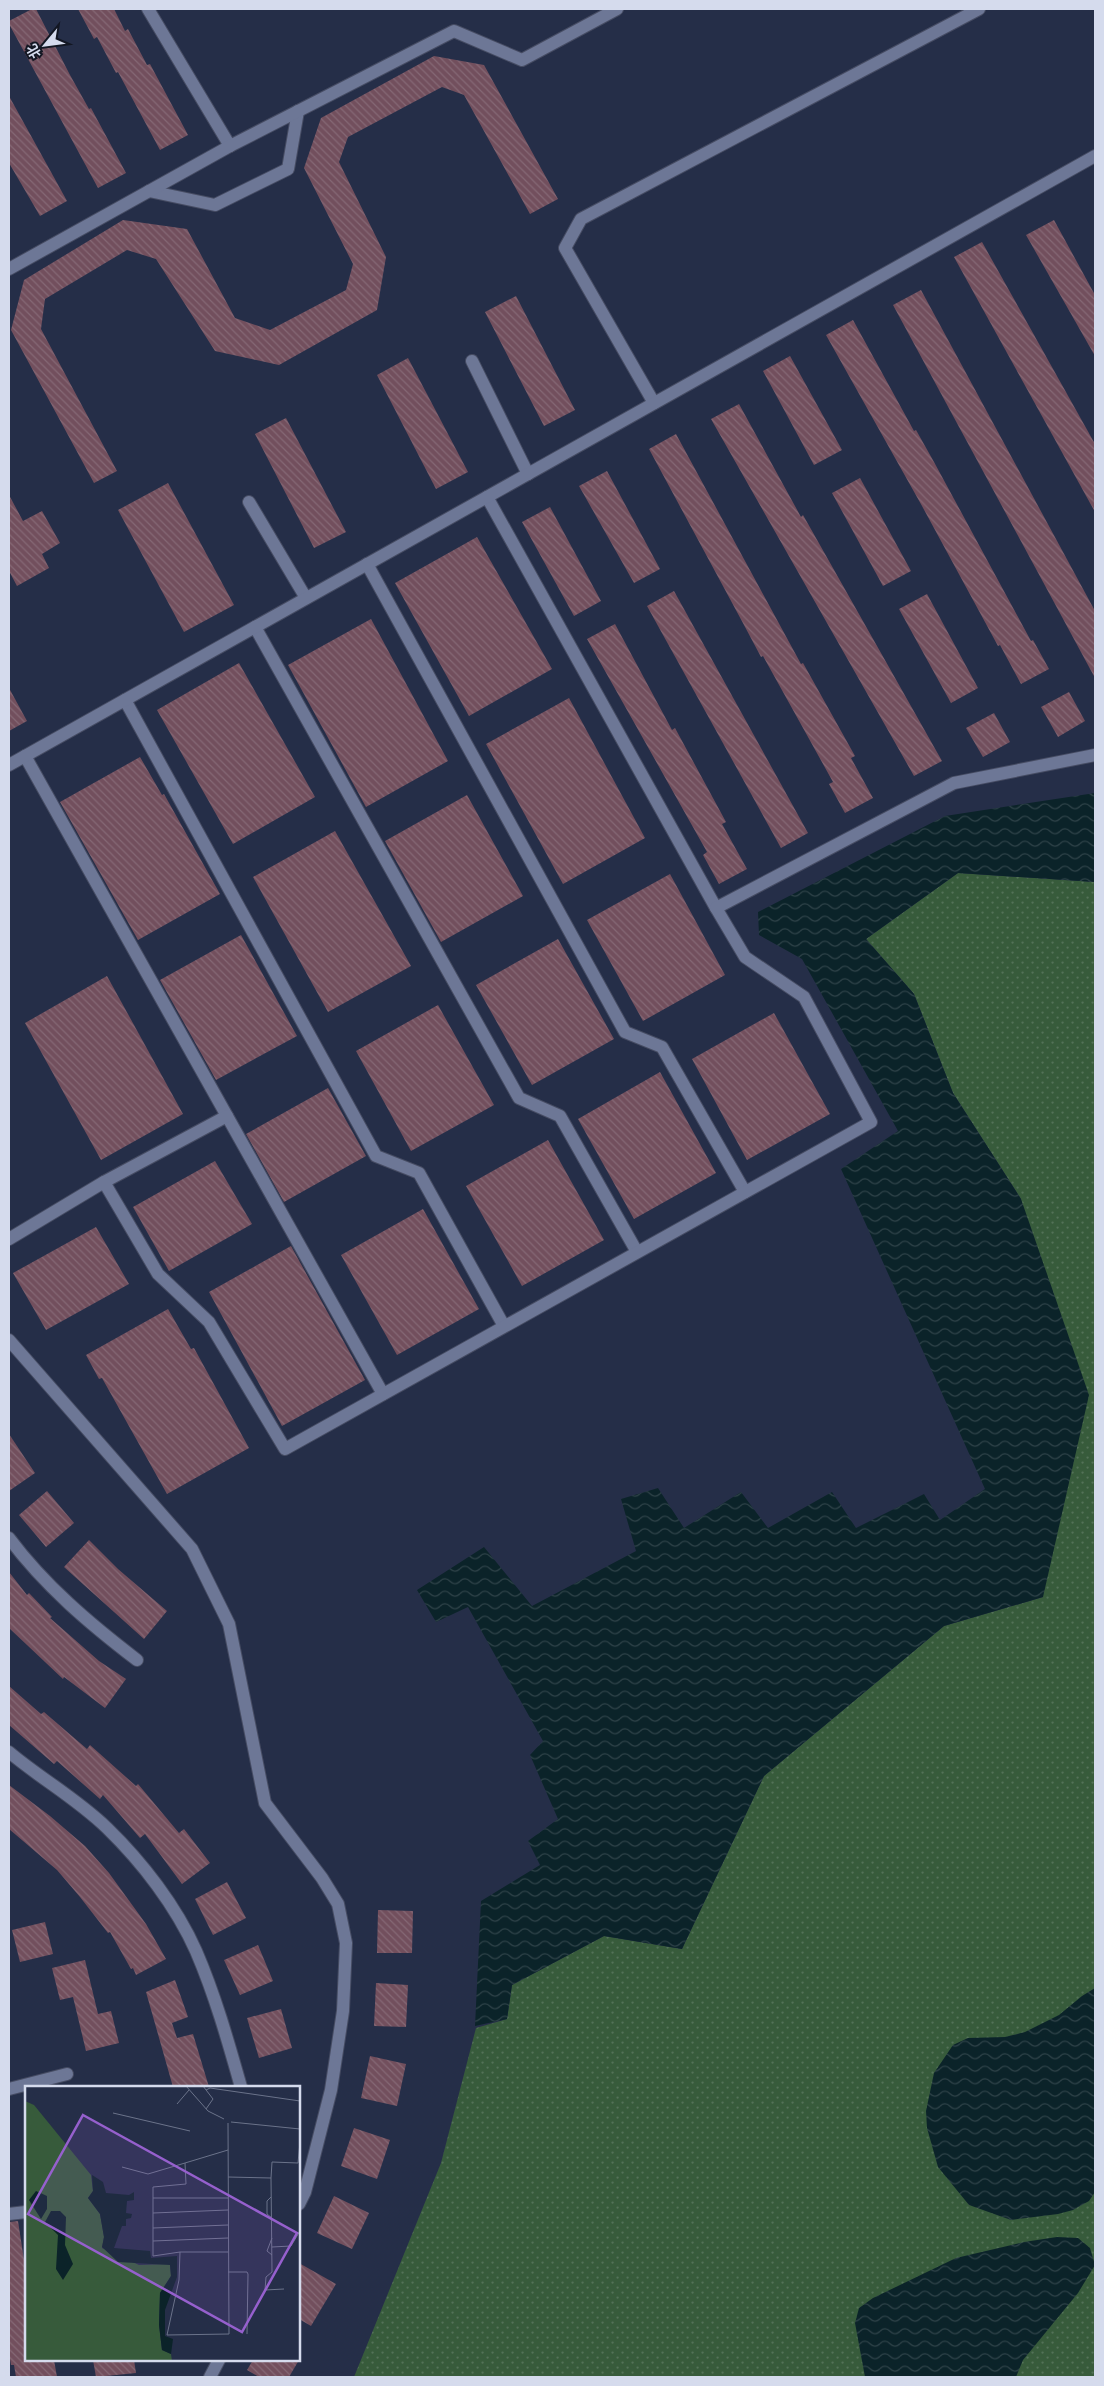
<svg xmlns="http://www.w3.org/2000/svg" width="1104" height="2386" viewBox="0 0 1104 2386" font-family="Bitter,'Noto Sans SC',serif">
  <defs>
    <pattern id="grass-dots" width="8" height="8" patternUnits="userSpaceOnUse" patternTransform="scale(1.25)"><rect width="8" height="8" fill="#375b3b"/><path d="M2 2h.1M6 6h.1" fill="none" stroke="#537258" stroke-width="1.8" stroke-linecap="round"/></pattern>
    <pattern id="water-waves" width="16" height="10" patternUnits="userSpaceOnUse" patternTransform="scale(1.25)"><rect width="16" height="10" fill="#0b2329"/><path d="M0 5q4-4 8 0t8 0" fill="none" stroke="#2e4248"/></pattern>
    <pattern id="building-back-hatch" width="6" height="6" patternUnits="userSpaceOnUse" patternTransform="scale(1.25)"><rect width="6" height="6" fill="#724f5d"/><path d="M-1 5l2 2M0 0l6 6M5-1l2 2" fill="none" stroke="#856875"/></pattern>
  </defs>
  <rect width="100%" height="100%" fill="#252e48"/>
  <polygon fill="url(#grass-dots)" points="958,873 1095,882 1095,2377 354,2377 441,2163 476,2028 507,2019 512,1985 604,1936 682,1949 764,1776 944,1626 1043,1597 1021,1199 953,1093 914,994 866,939"/>
  <g fill="url(#water-waves)">
    <polygon points="1095,793 1095,882 958,873 866,939 914,994 953,1093 1021,1199 1089,1395 1043,1597 944,1626 764,1776 682,1949 604,1936 512,1985 507,2019 475,2026 481,1901 540,1865 528,1841 558,1819 530,1755 543,1741 468,1607 436,1622 417,1590 484,1547 532,1606 636,1551 621,1499 658,1488 684,1528 741,1492 768,1528 832,1492 856,1528 924,1494 940,1520 985,1489 841,1169 898,1131 802,959 759,935 758,912 945,816"/>
    <polygon points="1095,1988 1095,2192 1089,2201 1073,2210 1058,2214 1011,2220 969,2205 938,2167 927,2128 926,2111 934,2073 953,2045 968,2038 1005,2037 1025,2032 1059,2015 1082,1996"/>
    <polygon points="1057,2237 1078,2238 1090,2248 1095,2265 1078,2293 1023,2360 1016,2377 865,2377 855,2323 859,2308 873,2298 956,2258 1024,2242"/>
  </g>
  <g fill="url(#building-back-hatch)">
    <polygon points="32,9 36,9 70,75 89,109 91,108 126,173 98,188 9,24 9,21"/>
    <polygon points="78,9 114,9 125,31 128,29 147,65 150,64 188,135 160,150 118,72 116,73 97,37 94,39"/>
    <polygon points="434,56 484,65 558,199 530,214 464,95 442,87 348,137 339,162 386,257 377,310 279,365 215,351 156,259 127,250 45,299 41,329 117,471 94,483 11,330 24,280 123,220 187,229 235,318 270,330 346,290 353,264 304,168 321,118"/>
    <polygon points="9,96 67,201 40,216 9,163"/>
    <polygon points="1054,220 1095,295 1095,356 1026,235"/>
    <polygon points="982,242 1095,444 1095,512 954,257"/>
    <polygon points="921,290 1095,611 1095,678 893,305"/>
    <polygon points="516,296 575,410 544,426 485,312"/>
    <polygon points="853,320 914,431 916,430 934,462 1031,641 1033,640 1049,669 1021,684 1000,645 998,646 922,506 826,335"/>
    <polygon points="790,356 842,450 814,465 763,371"/>
    <polygon points="408,358 468,472 436,489 377,375"/>
    <polygon points="739,404 801,517 803,515 942,761 914,776 711,419"/>
    <polygon points="286,418 346,532 314,548 255,434"/>
    <polygon points="676,434 801,664 803,663 855,756 851,758 873,798 845,813 829,784 833,782 763,656 761,657 744,625 649,449"/>
    <polygon points="607,471 660,569 634,583 579,486"/>
    <polygon points="860,478 911,571 883,586 832,493"/>
    <polygon points="168,483 234,605 184,632 118,510"/>
    <polygon points="9,495 23,521 42,511 60,543 42,554 49,568 17,586 9,571"/>
    <polygon points="550,507 601,601 574,616 522,522"/>
    <polygon points="477,537 552,669 469,716 395,583"/>
    <polygon points="674,591 808,833 781,848 647,606"/>
    <polygon points="927,594 978,688 951,703 899,609"/>
    <polygon points="371,619 448,761 366,807 288,665"/>
    <polygon points="615,624 672,730 675,728 726,822 722,824 747,869 719,884 703,855 707,852 587,639"/>
    <polygon points="239,663 315,797 233,844 157,710"/>
    <polygon points="9,688 27,721 9,731"/>
    <polygon points="1069,692 1085,721 1058,737 1041,707"/>
    <polygon points="569,698 645,838 563,884 486,744"/>
    <polygon points="994,713 1010,742 983,757 966,728"/>
    <polygon points="140,757 162,795 164,794 220,894 138,940 60,802"/>
    <polygon points="467,795 523,896 441,942 385,841"/>
    <polygon points="335,831 411,966 328,1012 253,877"/>
    <polygon points="670,874 725,975 643,1021 587,920"/>
    <polygon points="241,935 297,1036 216,1080 160,980"/>
    <polygon points="558,939 614,1039 532,1085 476,985"/>
    <polygon points="107,976 183,1114 101,1160 25,1023"/>
    <polygon points="438,1005 494,1105 411,1151 356,1051"/>
    <polygon points="774,1013 830,1114 747,1160 692,1059"/>
    <polygon points="660,1072 716,1173 634,1219 578,1119"/>
    <polygon points="328,1088 366,1156 284,1202 246,1134"/>
    <polygon points="548,1140 604,1240 522,1286 466,1186"/>
    <polygon points="215,1161 252,1224 169,1271 133,1207"/>
    <polygon points="423,1209 479,1309 397,1355 341,1255"/>
    <polygon points="96,1227 129,1284 46,1330 13,1273"/>
    <polygon points="291,1246 365,1380 282,1426 209,1292"/>
    <polygon points="168,1309 191,1349 194,1348 249,1448 167,1494 102,1378 99,1379 86,1355"/>
    <polygon points="9,1434 35,1473 9,1491"/>
    <polygon points="47,1491 74,1523 46,1547 19,1515"/>
    <polygon points="89,1540 118,1569 167,1611 144,1639 64,1567"/>
    <polygon points="9,1572 27,1595 29,1593 52,1617 50,1618 99,1661 126,1679 105,1708 64,1677 63,1679 9,1628"/>
    <polygon points="9,1686 41,1714 44,1712 87,1749 90,1745 136,1786 138,1784 179,1833 184,1829 210,1863 182,1884 145,1834 140,1838 103,1795 100,1799 57,1761 54,1764 9,1725"/>
    <polygon points="9,1785 50,1816 85,1846 109,1873 146,1924 166,1959 136,1975 133,1968 131,1969 110,1932 108,1933 80,1897 57,1870 9,1829"/>
    <polygon points="227,1882 246,1918 213,1935 195,1899"/>
    <polygon points="378,1910 413,1911 412,1953 377,1953"/>
    <polygon points="45,1922 53,1954 20,1962 12,1930"/>
    <polygon points="258,1945 273,1981 240,1995 224,1960"/>
    <polygon points="85,1960 98,2014 111,2011 119,2043 86,2051 73,1997 60,2000 52,1968"/>
    <polygon points="175,1980 188,2017 172,2023 177,2038 193,2034 209,2087 173,2087 146,1992"/>
    <polygon points="376,1983 408,1985 406,2027 374,2026"/>
    <polygon points="281,2009 292,2048 259,2058 247,2018"/>
    <polygon points="370,2056 406,2064 397,2106 361,2098"/>
    <polygon points="354,2128 390,2140 377,2179 341,2166"/>
    <polygon points="334,2196 369,2213 352,2249 317,2233"/>
    <polygon points="18,2221 26,2273 26,2360 54,2360 57,2377 16,2377 14,2365 11,2365 9,2353 9,2222"/>
    <polygon points="299,2263 336,2284 311,2326 299,2319"/>
    <polygon points="93,2360 134,2360 136,2373 96,2377"/>
    <polygon points="253,2360 299,2360 289,2377 259,2377 247,2370"/>
  </g>
  <g fill="none" stroke-linecap="round" stroke-linejoin="round">
    <g stroke="#464c63" stroke-width="14">
      <g id="minor">
        <polyline points="148,9 230,146"/>
        <polyline points="149,191 215,205 288,169 298,111"/>
        <polyline points="9,269 230,146 454,31 522,60 617,9"/>
        <polyline points="472,361 528,474"/>
        <polyline points="654,403 565,248 581,219 979,9"/>
        <polyline points="487,497 716,908"/>
        <polyline points="249,502 306,598"/>
        <polyline points="367,564 625,1032 662,1047 745,1192"/>
        <polyline points="255,627 519,1098 560,1116 637,1252"/>
        <polyline points="125,700 376,1156 419,1173 504,1326"/>
        <polyline points="25,756 383,1394"/>
        <polyline points="9,765 1095,156"/>
        <polyline points="104,1182 227,1116"/>
        <polyline points="9,1239 104,1182 158,1274 209,1322 285,1449 871,1122 804,997 745,957 716,908 954,783 1095,755"/>
        <polyline points="9,1340 192,1549 229,1624 265,1803 322,1878 338,1904 346,1943 343,2011 331,2090 305,2192 299,2204"/>
        <path d="M 9,1538 C 45,1586 90,1624 137,1660"/>
        <path d="M 9,1752 C 41,1779 76,1798 107,1828 C 142,1862 176,1906 196,1951 C 215,1995 228,2041 241,2087"/>
        <polyline points="9,2089 67,2074"/>
        <polyline points="9,2214 26,2212"/>
        <polyline points="210,2377 219,2360"/>
      </g>
    </g>
    <use href="#minor" stroke="#6d7796" stroke-width="12"/>
  </g>
  <g transform="translate(25 2086)">
    <rect width="275" height="275" fill="#252e48"/>
    <path d="M 0,15 L 9,19 L 66,89 L 68,105 L 63,112 L 75,128 L 79,151 L 77,162 L 114,179 L 145,178 L 146,190 L 135,207 L 134,239 L 137,264 L 146,268 L 147,275 L 0,275 Z" fill="#375b3b"/>
    <path d="M 67,89 L 78,96 L 81,107 L 104,109 L 109,106 L 109,114 L 102,115 L 101,127 L 107,128 L 106,132 L 101,133 L 101,140 L 97,140 L 89,162 L 125,165 L 126,172 L 152,170 L 152,191 L 140,224 L 140,250 L 148,253 L 146,268 L 137,264 L 134,239 L 135,207 L 146,190 L 145,179 L 93,176 L 77,161 L 79,151 L 75,128 L 63,112 L 68,105 ZM 11,105 L 22,110 L 22,123 L 16,133 L 4,114 ZM 26,125 L 35,125 L 41,131 L 40,159 L 48,178 L 38,194 L 31,183 L 33,149 L 20,136 Z" fill="#0b2329"/>
    <path fill="none" stroke="#6b738a" stroke-width="1" d="M 161,0 L 183,25 L 199,33M 178,0 L 188,13 L 181,23M 181,4 L 185,2 L 275,15M 152,18 L 164,4M 88,27 L 165,45M 206,36 L 275,43M 203,37 L 204,248 L 142,249 L 154,194 L 155,166 L 128,170 L 128,101 L 161,98 L 160,77 L 203,64M 97,81 L 123,88 L 160,77M 203,91 L 246,92 L 247,186 L 241,191 L 240,204 L 259,203M 246,92 L 247,76 L 273,77 L 275,56M 246,111 L 242,115 L 242,128 L 247,132M 128,112 L 203,112M 128,127 L 203,124M 128,142 L 203,139M 247,152 L 242,165 L 247,169M 128,155 L 203,152M 247,161 L 266,160 L 275,145M 155,166 L 203,166M 203,186 L 222,186 L 223,188 L 222,248"/>
    <path fill="#9660cd" fill-opacity="0.15" stroke="#9660cd" stroke-width="2.5" d="M 58,29 L 272,147 L 217,246 L 3,128 Z"/>
    <rect width="275" height="275" fill="none" stroke="#d5dbed" stroke-width="2.5"/>
  </g>
  <rect width="1104" height="2386" fill="none" stroke="#d5dbed" stroke-width="20"/>
  <g transform="translate(45 45) rotate(241)" stroke="#131723" stroke-width="4" paint-order="stroke">
  <path d="M0-4L9 19L0 12L-9 19Z" fill="#d5dbed"/>
  <text y="-8" font-size="14" font-weight="bold" text-anchor="middle" fill="#d5dbed">北</text>
  </g>
</svg>
